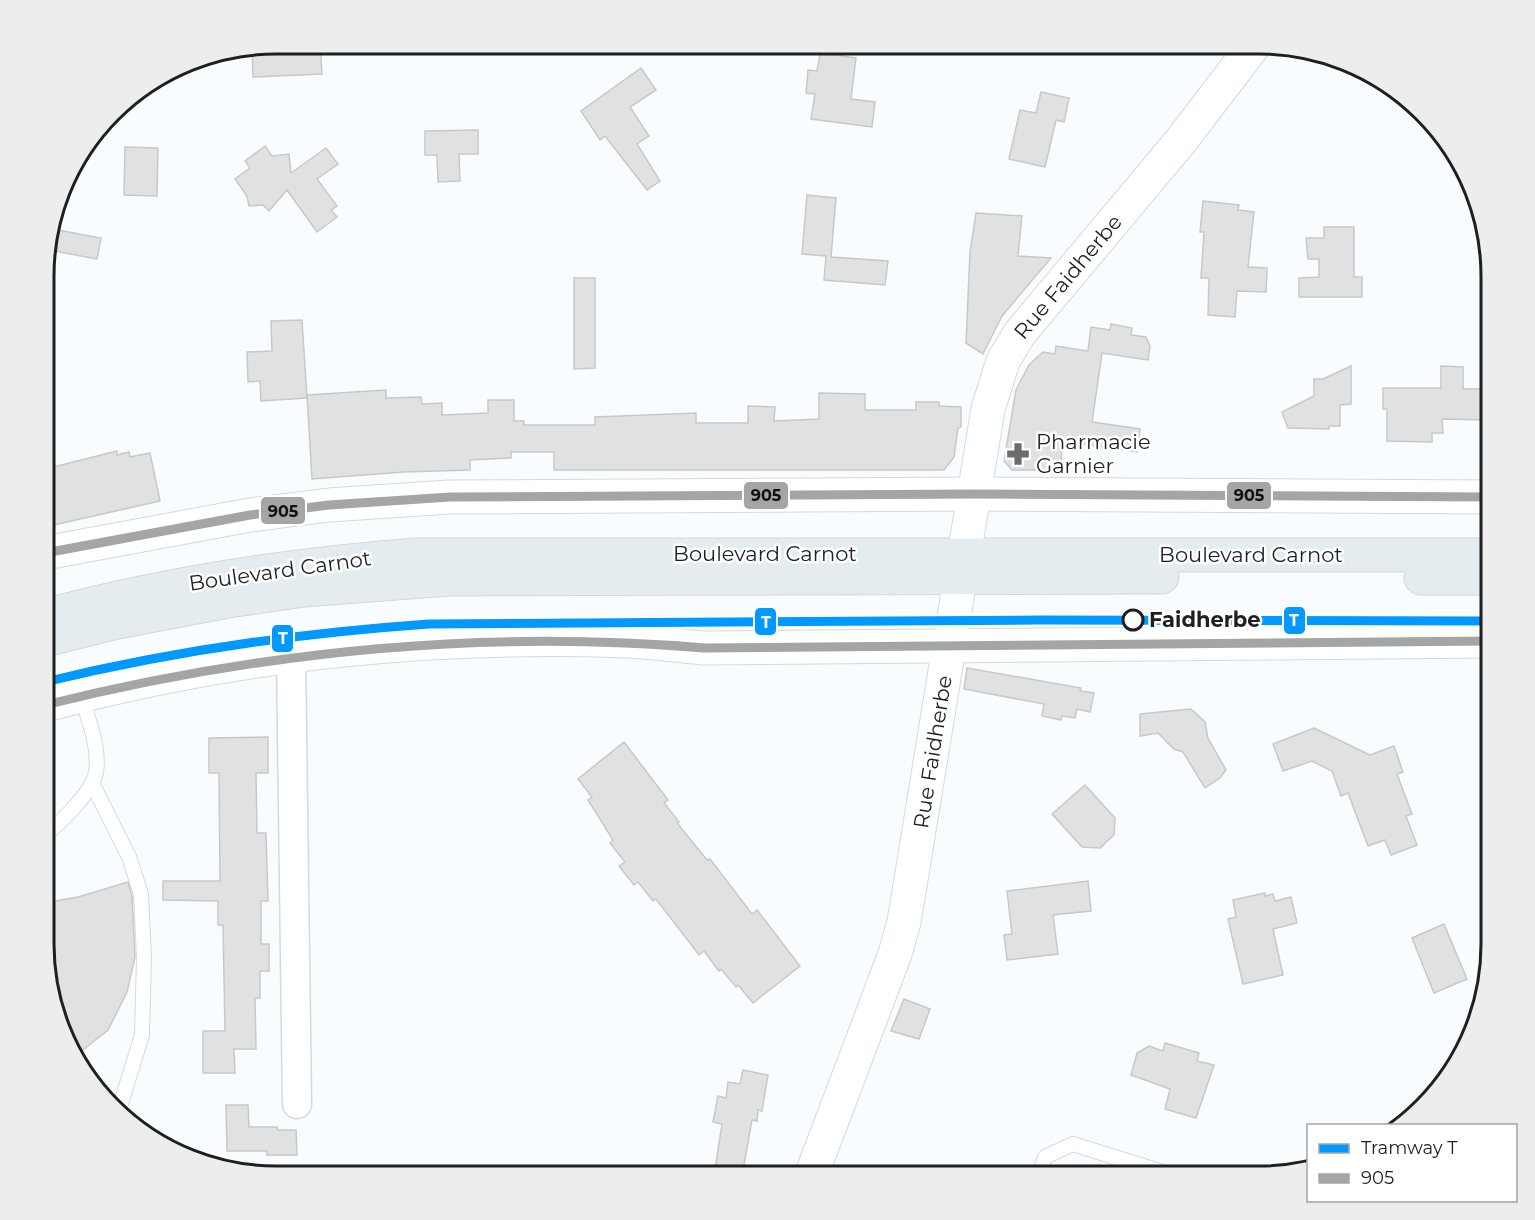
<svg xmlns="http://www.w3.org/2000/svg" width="1535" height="1220" viewBox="0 0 1535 1220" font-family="Montserrat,sans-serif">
  <rect width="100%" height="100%" fill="#f9fcfe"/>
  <g fill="#e0e1e2" stroke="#c8c8c9" stroke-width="1.5">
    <polygon points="276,44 320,44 322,74 253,77 252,48"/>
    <polygon points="820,53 856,58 851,99 875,102 872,127 811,119 815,94 806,93 808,70 817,71"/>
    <polygon points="641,68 656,90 630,107 649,136 637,144 660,181 647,190 605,136 600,140 581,111"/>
    <polygon points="1041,92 1069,98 1064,122 1056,120 1045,167 1009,159 1020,110 1036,113"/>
    <polygon points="478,130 478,154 459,154 460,181 438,182 437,155 425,155 425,131"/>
    <polygon points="265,146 272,156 289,154 291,173 326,148 338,164 317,179 337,206 331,210 337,217 317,232 287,190 269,211 263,205 249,206 247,196 235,179 250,168 245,161"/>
    <polygon points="125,147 158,148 157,196 124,195"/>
    <polygon points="807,195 836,198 831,257 888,261 885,285 824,280 826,256 802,254"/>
    <polygon points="1203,201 1239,205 1238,210 1254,212 1248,267 1267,268 1266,292 1237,291 1235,317 1208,315 1209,278 1201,278 1204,232 1200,232"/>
    <polygon points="976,213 1022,216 1018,256 1051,258 1002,316 983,354 966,343 970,252"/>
    <polygon points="1324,227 1354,227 1354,277 1362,277 1362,297 1299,297 1299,278 1319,277 1319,259 1308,259 1306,238 1324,238"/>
    <polygon points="58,230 101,238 97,259 54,251"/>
    <polygon points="574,278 595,278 595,368 574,369"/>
    <polygon points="302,320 307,398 261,401 260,381 248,382 247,352 272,351 271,321"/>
    <polygon points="1111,324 1132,328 1131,335 1146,337 1150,346 1148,360 1102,353 1092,422 1140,429 1137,452 1062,441 1061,470 1012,470 1004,461 1016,390 1029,365 1043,352 1055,354 1056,346 1088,351 1091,327 1110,330"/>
    <polygon points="1351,366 1351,404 1340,405 1340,426 1329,426 1329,429 1288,428 1282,412 1314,396 1314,379 1323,379"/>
    <polygon points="1441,366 1463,367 1463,389 1489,389 1488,420 1442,419 1443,433 1432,433 1432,442 1387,441 1387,409 1383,409 1383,388 1441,388"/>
    <polygon points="386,390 386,398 421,397 422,404 442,403 442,415 488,413 488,400 514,400 514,421 524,421 524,425 595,425 595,417 696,413 696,423 748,423 748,406 775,407 774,421 819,419 819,393 865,394 865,410 916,410 916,402 939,402 939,406 961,407 961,427 958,428 954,457 944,470 554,470 554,452 511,452 511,458 470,460 470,470 404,472 312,479 307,395"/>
    <polygon points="117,451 117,455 129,452 130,457 150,453 160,501 45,527 45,469"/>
    <polygon points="967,668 1081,688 1080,691 1094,693 1090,712 1077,709 1075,718 1062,716 1061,720 1042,716 1044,704 964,689"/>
    <polygon points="1191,709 1205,722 1208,738 1226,770 1220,778 1205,788 1183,752 1174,749 1158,733 1140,736 1140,714"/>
    <polygon points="1314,728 1370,755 1394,746 1403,772 1397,774 1412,814 1406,816 1417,845 1391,855 1385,840 1368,846 1348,793 1341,796 1332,771 1312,761 1283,771 1273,744"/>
    <polygon points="268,737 268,773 256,773 257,833 266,833 268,901 261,901 261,944 269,944 269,971 260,971 260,998 255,998 256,1049 234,1049 235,1073 203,1073 203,1031 225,1031 223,925 218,925 218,901 163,900 163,881 220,881 219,773 209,773 209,738"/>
    <polygon points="624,742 668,800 664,803 679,822 677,823 707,860 710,859 752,914 757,910 800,966 753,1003 738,985 736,987 721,969 719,971 704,951 699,955 656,899 653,901 638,882 634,885 619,866 625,862 610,843 613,840 588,800 592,797 578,779"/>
    <polygon points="1085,785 1115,818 1114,835 1100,848 1082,847 1052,814"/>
    <polygon points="1088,881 1091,911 1053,915 1058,954 1007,960 1004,935 1012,934 1007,891"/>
    <polygon points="128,882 132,896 135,957 127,992 108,1030 75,1056 67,1046 50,983 58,978 44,940 44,903 78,897"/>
    <polygon points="1265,893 1265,896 1273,894 1275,901 1291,897 1297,923 1273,929 1283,975 1243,984 1228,919 1236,917 1233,900"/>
    <polygon points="1444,924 1467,979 1434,993 1412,938"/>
    <polygon points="904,999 930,1009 919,1039 891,1031"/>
    <polygon points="1165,1043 1199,1053 1197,1061 1214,1065 1196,1118 1165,1109 1170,1089 1131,1075 1137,1053 1149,1046 1163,1051"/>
    <polygon points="743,1070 768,1075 762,1111 758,1110 757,1121 752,1120 742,1176 714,1176 722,1124 713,1122 718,1096 726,1098 728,1082 740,1084"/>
    <polygon points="226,1105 248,1105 249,1127 277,1127 278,1130 296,1130 297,1155 267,1155 267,1151 227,1151"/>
  </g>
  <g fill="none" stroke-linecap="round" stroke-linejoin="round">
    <g stroke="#d6d9da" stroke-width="16">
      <g id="service">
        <polyline points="92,783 129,857 141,894 144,957 142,1035 118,1113"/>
        <path d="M 44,836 C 59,824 93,792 96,772 C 100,747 88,719 81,695"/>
        <polyline points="1039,1176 1045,1157 1073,1144 1175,1176"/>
      </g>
    </g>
    <g stroke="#d6d9da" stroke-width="31">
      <polyline id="minor" points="291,655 297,1104"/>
    </g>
    <g stroke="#d6d9da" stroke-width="35">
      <g id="tertiary">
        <polyline points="45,553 250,515 329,505 450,497 975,494 1491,497"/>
        <path d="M 45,705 C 234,654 431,634 627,641 C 653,642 678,646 704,648 L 1491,641"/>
        <polyline points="811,1176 895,954 904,922 988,409 1003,361 1020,333 1180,142 1255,44"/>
      </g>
    </g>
    <g stroke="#d4d6d7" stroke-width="35">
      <g id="primary">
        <polyline points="1421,578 1491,578"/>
        <path d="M 45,616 C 166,583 289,565 415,555 L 1491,555"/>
        <polyline points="45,640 117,622 228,601 304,590 449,579 1162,577"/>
      </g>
    </g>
    <use href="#service" stroke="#feffff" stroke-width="14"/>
    <use href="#minor" stroke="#feffff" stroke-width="28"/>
    <use href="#tertiary" stroke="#feffff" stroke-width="33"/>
    <use href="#primary" stroke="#e5ecf0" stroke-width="33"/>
    <g stroke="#fff" stroke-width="14">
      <g id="bus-1">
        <polyline points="45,553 250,515 329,505 450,497 975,494 1491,497"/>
        <path d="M 45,705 C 262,651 481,629 704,648 L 1491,641"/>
      </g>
    </g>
    <use href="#bus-1" stroke="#a4a5a5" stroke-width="9"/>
    <g stroke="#fff" stroke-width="14">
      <path id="tram-1" d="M 45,682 C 172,651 299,633 429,624 L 1039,620 L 1491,621"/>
    </g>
    <use href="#tram-1" stroke="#09f" stroke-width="9"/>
  </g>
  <defs>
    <g id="pharmacy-bare" transform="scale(1.8)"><path d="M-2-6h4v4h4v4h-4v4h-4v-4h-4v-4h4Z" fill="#6a6c6e" stroke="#fff" stroke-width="2.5" paint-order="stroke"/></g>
  </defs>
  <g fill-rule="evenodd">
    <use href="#pharmacy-bare" x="1018" y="454"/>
  </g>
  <circle fill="#fff" stroke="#1d1f20" stroke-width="3" cx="1133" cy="620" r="10"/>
  <g text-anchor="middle" stroke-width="5" stroke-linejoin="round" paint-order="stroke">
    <g font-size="21" fill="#1d1f20" stroke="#fff">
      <text transform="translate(1068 277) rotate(-50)" y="7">Rue Faidherbe</text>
      <text x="765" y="561">Boulevard Carnot</text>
      <text x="1251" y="562">Boulevard Carnot</text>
      <text transform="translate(280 571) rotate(-8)" y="7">Boulevard Carnot</text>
      <text transform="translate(933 752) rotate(-81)" y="7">Rue Faidherbe</text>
    </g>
    <g font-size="21" fill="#1d1f20" stroke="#fff" text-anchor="start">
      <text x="1036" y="449">Pharmacie<tspan x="1036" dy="24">Garnier</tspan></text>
    </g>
    <g font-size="21" font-weight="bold" fill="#1d1f20" stroke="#fff" text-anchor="start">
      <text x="1149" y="627">Faidherbe</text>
    </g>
  </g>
  <path d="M0 0H1535V1220H0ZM276 54H1259A222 222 0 0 1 1481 276V944A222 222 0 0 1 1259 1166H276A222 222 0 0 1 54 944V276A222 222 0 0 1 276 54Z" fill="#ededed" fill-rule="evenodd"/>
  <path fill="none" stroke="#1d1f20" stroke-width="3" d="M276 54H1259A222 222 0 0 1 1481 276V944A222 222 0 0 1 1259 1166H276A222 222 0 0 1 54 944V276A222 222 0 0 1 276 54Z"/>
  <g stroke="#fff" stroke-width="2">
    <rect x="743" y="481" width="46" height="29" rx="6" fill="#a4a5a5"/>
    <rect x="1226" y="481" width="46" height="29" rx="6" fill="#a4a5a5"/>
    <rect x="260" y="496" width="46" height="29" rx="6" fill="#a4a5a5"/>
    <rect x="1283" y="606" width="23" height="29" rx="6" fill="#09f"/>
    <rect x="754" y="607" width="23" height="29" rx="6" fill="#09f"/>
    <rect x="271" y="624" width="23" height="29" rx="6" fill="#09f"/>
  </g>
  <g font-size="16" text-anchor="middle" font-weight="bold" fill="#fff">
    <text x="1294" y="626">T</text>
    <text x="766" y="628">T</text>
    <text x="283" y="644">T</text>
  </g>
  <g font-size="16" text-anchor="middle" font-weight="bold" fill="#111">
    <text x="766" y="501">905</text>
    <text x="1249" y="501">905</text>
    <text x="283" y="517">905</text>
  </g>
  <rect x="1307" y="1124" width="210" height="78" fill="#ffffff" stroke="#a5a5a6" stroke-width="1.5"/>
  <rect x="1319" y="1144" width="30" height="9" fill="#0099ff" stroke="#a5a5a6" stroke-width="1.5"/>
  <text x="1361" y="1154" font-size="18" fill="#1d1f20">Tramway T</text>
  <rect x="1319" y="1174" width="30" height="9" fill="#a4a5a5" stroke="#a5a5a6" stroke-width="1.5"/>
  <text x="1361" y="1184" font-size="18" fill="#1d1f20">905</text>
</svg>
